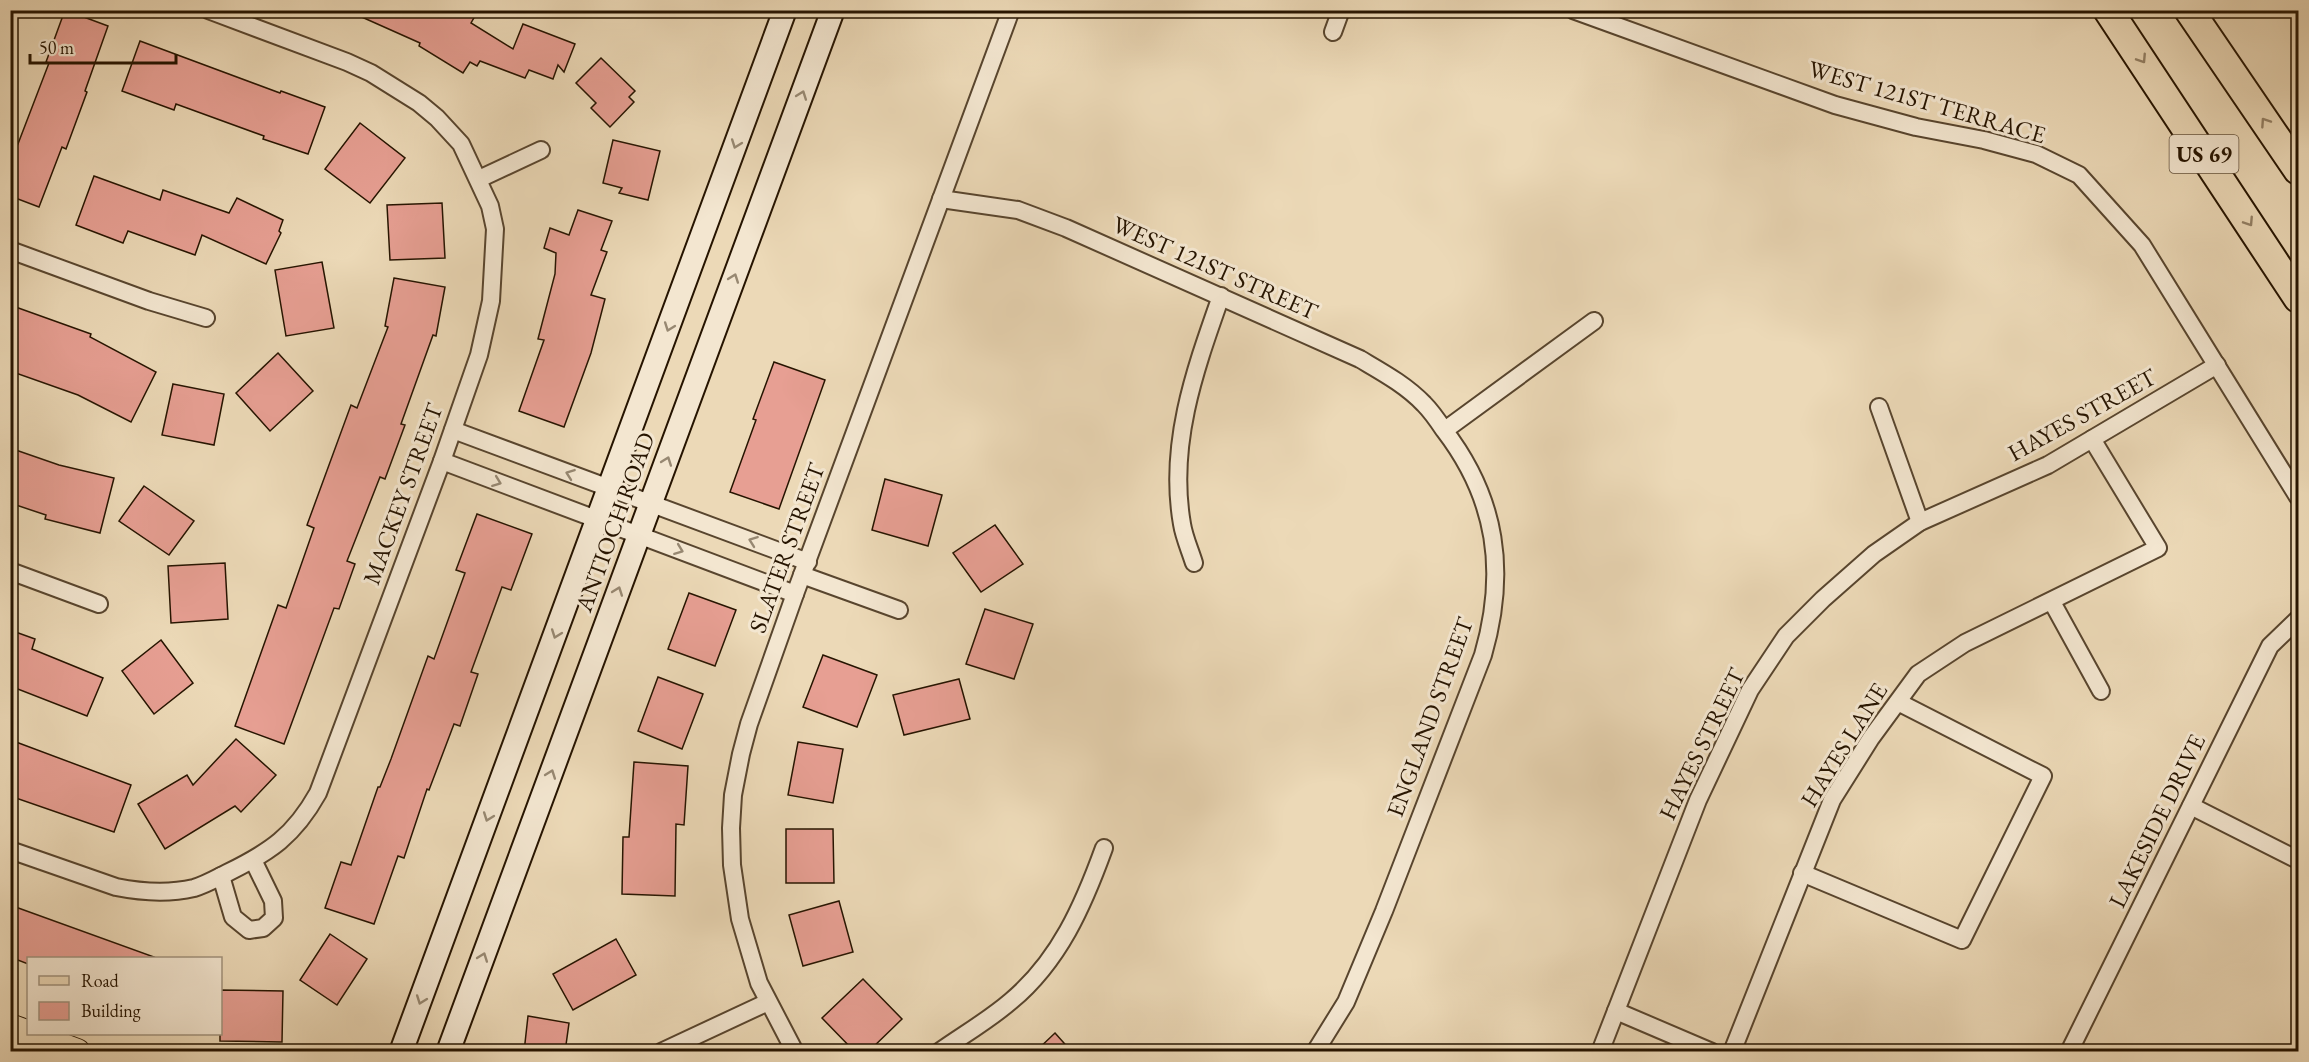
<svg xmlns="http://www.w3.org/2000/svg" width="2309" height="1062" viewBox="0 0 2309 1062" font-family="'EB Garamond',serif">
  <rect width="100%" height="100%" fill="#ecd9b7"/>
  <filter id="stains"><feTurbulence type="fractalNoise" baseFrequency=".00333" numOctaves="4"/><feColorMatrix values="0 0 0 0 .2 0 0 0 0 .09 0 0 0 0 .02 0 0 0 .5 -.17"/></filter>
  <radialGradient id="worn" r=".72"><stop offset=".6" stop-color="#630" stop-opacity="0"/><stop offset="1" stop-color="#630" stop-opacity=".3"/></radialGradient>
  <g fill="#e79f93" stroke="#261400" stroke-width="1.5">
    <polygon points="65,10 108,26 85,91 87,92 66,149 62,147 39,207 10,196 10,147 16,149 49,63 46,62"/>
    <polygon points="346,10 466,10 475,16 471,23 513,49 523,24 575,44 564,72 558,65 553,79 529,70 525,78 480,61 477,66 470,62 463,73 419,46 420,43"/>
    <polygon points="140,41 280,93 281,91 325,107 308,154 263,139 264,136 176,104 174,110 122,91"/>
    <polygon points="601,58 635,91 629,97 634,102 610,127 591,108 596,103 576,83"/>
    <polygon points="360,123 405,158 370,203 325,169"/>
    <polygon points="613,140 660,151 648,200 619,193 622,188 603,183"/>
    <polygon points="94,176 160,200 163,190 229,213 237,198 283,220 279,231 281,233 266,264 202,235 195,255 128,231 123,243 76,225"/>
    <polygon points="442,203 445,258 390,260 387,205"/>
    <polygon points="578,210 612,221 601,250 607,252 591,295 605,299 591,353 564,427 519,411 544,340 538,339 555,274 556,253 544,248 550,228 569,235"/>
    <polygon points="322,262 334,328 286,336 275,270"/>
    <polygon points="394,278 445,287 436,336 433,335 401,424 405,425 385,479 380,477 347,561 355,564 339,609 334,608 284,744 235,726 278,605 286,608 314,528 307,525 351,405 357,408 388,327 385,326"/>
    <polygon points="10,305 91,334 90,337 156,372 131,422 78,395 10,371"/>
    <polygon points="278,353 313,391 270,431 236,393"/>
    <polygon points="774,362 825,380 779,509 730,492 756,420 753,419"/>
    <polygon points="173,384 224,394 214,445 162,435"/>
    <polygon points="10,448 59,465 114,478 100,533 45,519 46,515 10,503"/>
    <polygon points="885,479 942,495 928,546 872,530"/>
    <polygon points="144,486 194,521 169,555 119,521"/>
    <polygon points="477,514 532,534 511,590 502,587 471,672 478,674 460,726 454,724 429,790 427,789 404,858 398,856 374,924 325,908 341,862 351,865 378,787 380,787 391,759 428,656 434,659 465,573 456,570"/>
    <polygon points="995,525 1023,564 981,592 953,553"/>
    <polygon points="225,563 228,619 171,623 168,566"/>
    <polygon points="689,593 736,610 715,666 668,649"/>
    <polygon points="985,609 1033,624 1014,679 966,664"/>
    <polygon points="10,630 35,639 32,649 103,678 87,716 10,686"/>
    <polygon points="161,640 193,683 154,714 122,671"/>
    <polygon points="823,655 877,675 857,727 803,707"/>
    <polygon points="658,677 703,694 682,749 638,731"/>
    <polygon points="959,679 970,719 904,735 893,695"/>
    <polygon points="236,739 276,775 241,812 235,806 165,849 138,804 187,775 193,785"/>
    <polygon points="16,742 131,785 114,832 10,796 10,758"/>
    <polygon points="798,742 843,749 833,803 788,795"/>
    <polygon points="634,762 688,766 684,825 676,824 675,896 622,894 623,837 629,837"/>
    <polygon points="786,829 833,829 834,883 786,883"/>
    <polygon points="839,901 853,952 803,966 789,915"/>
    <polygon points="10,905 154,957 153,958 28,958 28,964 10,957"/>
    <polygon points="330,934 367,959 337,1005 300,980"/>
    <polygon points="616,939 636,975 573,1010 553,974"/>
    <polygon points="863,979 902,1019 868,1052 855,1052 822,1018"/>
    <polygon points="220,990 283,991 282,1042 220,1041"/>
    <polygon points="528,1016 569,1023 565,1052 524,1052"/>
    <polygon points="1055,1033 1072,1052 1035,1052"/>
  </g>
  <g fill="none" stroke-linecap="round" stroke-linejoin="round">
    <g stroke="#58452e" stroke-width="20">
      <g id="street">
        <polyline points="1573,10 1835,105 1916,127 1984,140 2036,154 2079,175 2142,245 2298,497"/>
        <polyline points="1333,32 1341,10"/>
        <polyline points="479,179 541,150"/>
        <path d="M 941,199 L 1018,210 L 1066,228 L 1360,359 C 1382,372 1406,385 1424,404 C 1432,412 1438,421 1444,430 C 1497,499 1507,572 1483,655 L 1384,911 L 1346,1002 L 1315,1052"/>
        <polyline points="10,250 149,301 206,318"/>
        <polyline points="1879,407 1920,522"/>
        <polyline points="453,430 808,562"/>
        <polyline points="1445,430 1594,321"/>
        <polyline points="442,461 795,594"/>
        <path d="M 1194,563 C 1190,550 1184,537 1182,524 C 1168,444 1195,370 1221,296"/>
        <polyline points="10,571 99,604"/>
        <polyline points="802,575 899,610"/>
        <polyline points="2052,602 2101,691"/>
        <polyline points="2191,806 2298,860"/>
        <path d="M 10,850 L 116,887 C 141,892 168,894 194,888 C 205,885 217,878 227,873 C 270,852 294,836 318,793 L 442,461 L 479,355 L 491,301 L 495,229 L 490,206 L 461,144 L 437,118 L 419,103 L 371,73 L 347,62 L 208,10"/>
        <polyline points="1802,873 1962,940 2043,776 1898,702"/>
        <polyline points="221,876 233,917 249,930 263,928 274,918 273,901 253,860"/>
        <polyline points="1616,1011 1712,1052"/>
        <polyline points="661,1052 768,1002"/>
        <polyline points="795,1052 759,983 740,919 732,865 731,828 733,795 741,754 749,724 795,594 1011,10"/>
        <path d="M 939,1052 C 963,1035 989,1020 1011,1001 C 1059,961 1083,906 1104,848"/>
        <polyline points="1600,1052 1698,800 1750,690 1786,636 1823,599 1874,554 1920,522 2048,465 2217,365"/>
        <polyline points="1732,1052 1832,800 1871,738 1918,674 1965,643 2158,548 2092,439"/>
        <polyline points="2069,1052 2270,646 2298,619"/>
      </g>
    </g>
    <g stroke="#261400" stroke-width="26">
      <g id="secondary">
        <polyline points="401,1052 785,10"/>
        <polyline points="448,1052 833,10"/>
      </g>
    </g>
    <g stroke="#261400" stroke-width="28">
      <polyline id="primary" points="10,1027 77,1052"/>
    </g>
    <g stroke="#261400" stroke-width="32">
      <g id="highway">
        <polyline points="2108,10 2298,298"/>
        <polyline points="2189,10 2298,170"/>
      </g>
    </g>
    <use href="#street" stroke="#f3e6d0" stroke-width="16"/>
    <use href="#secondary" stroke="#f3e6d0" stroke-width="22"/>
    <use href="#primary" stroke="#ecd9b7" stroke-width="26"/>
    <use href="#highway" stroke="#ecd9b7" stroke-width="28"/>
  </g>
  <defs><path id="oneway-chevron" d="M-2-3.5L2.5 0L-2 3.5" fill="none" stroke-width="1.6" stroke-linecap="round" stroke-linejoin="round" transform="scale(1.5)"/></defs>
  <g stroke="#938065">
    <use href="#oneway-chevron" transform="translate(2142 59) rotate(57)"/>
    <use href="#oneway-chevron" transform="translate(2265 122) rotate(-124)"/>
    <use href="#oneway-chevron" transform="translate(2249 222) rotate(57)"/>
  </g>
  <g stroke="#978872">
    <use href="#oneway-chevron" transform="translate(802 95) rotate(-70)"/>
    <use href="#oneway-chevron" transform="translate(736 144) rotate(110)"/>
    <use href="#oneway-chevron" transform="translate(734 278) rotate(-70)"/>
    <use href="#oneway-chevron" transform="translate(669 327) rotate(110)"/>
    <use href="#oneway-chevron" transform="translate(667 461) rotate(-70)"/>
    <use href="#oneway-chevron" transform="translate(570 474) rotate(-160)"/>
    <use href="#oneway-chevron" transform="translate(497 482) rotate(21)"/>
    <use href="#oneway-chevron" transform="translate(753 541) rotate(-160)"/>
    <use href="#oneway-chevron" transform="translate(679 550) rotate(21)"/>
    <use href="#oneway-chevron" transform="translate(618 591) rotate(-70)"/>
    <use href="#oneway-chevron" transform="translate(556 634) rotate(110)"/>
    <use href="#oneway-chevron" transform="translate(551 774) rotate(-70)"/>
    <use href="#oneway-chevron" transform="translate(488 817) rotate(110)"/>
    <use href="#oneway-chevron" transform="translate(483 957) rotate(-70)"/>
    <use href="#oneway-chevron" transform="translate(421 1000) rotate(110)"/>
  </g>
  <g text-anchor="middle" stroke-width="6" stroke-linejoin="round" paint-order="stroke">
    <rect fill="#f3e6d0" stroke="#64533e" stroke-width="1.5" x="2169.5" y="135" width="69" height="38" rx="4.5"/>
    <g font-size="22" font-weight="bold" fill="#261400">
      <text x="2204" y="162">US 69</text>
    </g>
    <g font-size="24" fill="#261400" stroke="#f3e6d0">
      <text transform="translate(1927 102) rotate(16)" y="8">WEST 121ST TERRACE</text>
      <text transform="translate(1215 268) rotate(24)" y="8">WEST 121ST STREET</text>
      <text transform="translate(2082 415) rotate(-29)" y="8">HAYES STREET</text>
      <text transform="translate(403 494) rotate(-70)" y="8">MACKEY STREET</text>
      <text transform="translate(615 522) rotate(-70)" y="8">ANTIOCH ROAD</text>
      <text transform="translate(787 548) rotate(-70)" y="8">SLATER STREET</text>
      <text transform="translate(1430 717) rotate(-70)" y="8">ENGLAND STREET</text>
      <text transform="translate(1702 744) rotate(-64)" y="8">HAYES STREET</text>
      <text transform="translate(1844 745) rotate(-58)" y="8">HAYES LANE</text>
      <text transform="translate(2157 821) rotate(-64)" y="8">LAKESIDE DRIVE</text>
    </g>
  </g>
  <rect width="2309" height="1062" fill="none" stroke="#ecd9b7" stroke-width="36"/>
  <rect x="12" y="12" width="2285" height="1038" fill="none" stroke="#261400" stroke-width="3"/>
  <rect x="18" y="18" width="2273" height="1026" fill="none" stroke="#261400" stroke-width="1.5"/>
  <rect x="27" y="957" width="195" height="78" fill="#f3e6d0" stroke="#a1927d" stroke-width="1.5"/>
  <rect x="39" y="976" width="30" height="9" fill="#ecd9b7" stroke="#a1927d" stroke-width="1.5"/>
  <text x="81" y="987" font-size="18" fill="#261400">Road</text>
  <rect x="39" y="1002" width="30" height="18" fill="#e79f93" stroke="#a1927d" stroke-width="1.5"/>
  <text x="81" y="1017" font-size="18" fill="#261400">Building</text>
  <path d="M30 54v9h146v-9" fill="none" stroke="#261400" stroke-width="3"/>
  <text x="39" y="54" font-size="18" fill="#261400" stroke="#f3e6d0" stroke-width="4.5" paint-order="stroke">50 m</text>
  <rect width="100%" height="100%" filter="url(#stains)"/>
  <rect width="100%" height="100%" fill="url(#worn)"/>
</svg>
